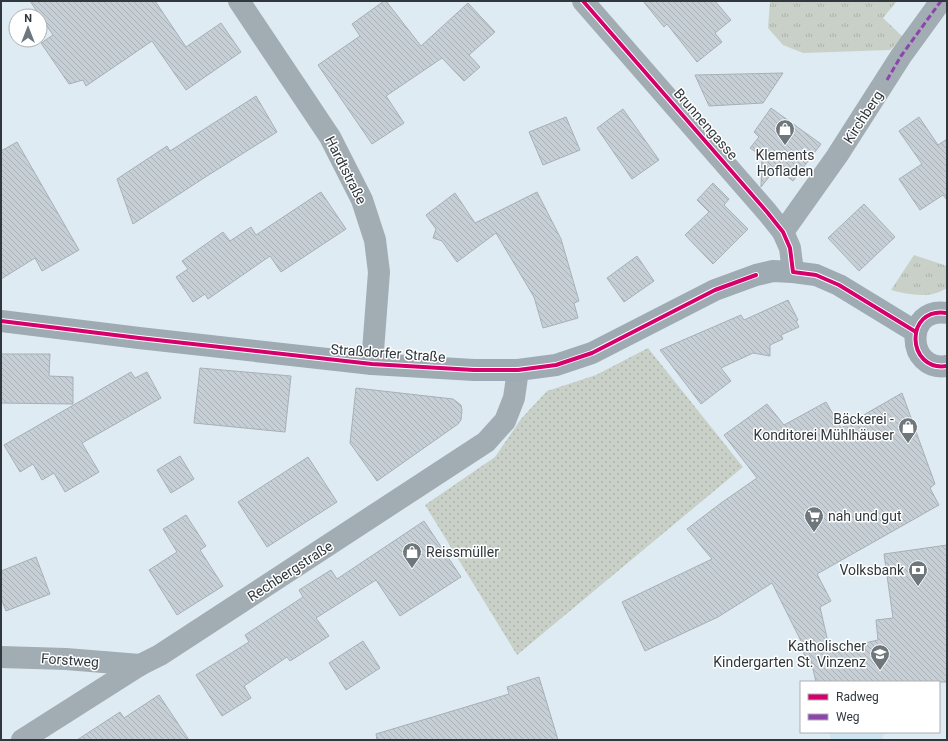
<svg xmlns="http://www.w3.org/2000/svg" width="948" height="741" viewBox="0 0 948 741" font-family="Roboto,sans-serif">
  <defs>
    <pattern id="grass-tufts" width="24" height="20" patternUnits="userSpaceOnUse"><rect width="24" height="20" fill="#c8d0c7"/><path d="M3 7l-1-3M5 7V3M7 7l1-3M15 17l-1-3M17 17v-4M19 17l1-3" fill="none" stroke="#acb3ac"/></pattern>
    <pattern id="park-dots" width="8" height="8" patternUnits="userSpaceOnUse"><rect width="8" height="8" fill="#c8d0c7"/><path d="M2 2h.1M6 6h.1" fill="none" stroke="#acb3ac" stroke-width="1.8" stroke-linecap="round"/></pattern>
    <pattern id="building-back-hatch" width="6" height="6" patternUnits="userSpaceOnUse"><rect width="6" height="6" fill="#c6cfd5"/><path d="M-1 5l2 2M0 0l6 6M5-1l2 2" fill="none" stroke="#aab2b8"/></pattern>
  </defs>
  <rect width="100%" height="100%" fill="#dfebf2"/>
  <polygon fill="#cfe4f1" points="829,732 888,732 882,736 884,740 831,740"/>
  <g fill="url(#grass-tufts)">
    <polygon points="770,1 897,1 883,18 903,37 890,50 803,53 783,45 768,28"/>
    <path d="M 914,255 L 947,266 L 947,288 C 930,299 910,295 891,290 Z"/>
  </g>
  <polygon fill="url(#park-dots)" points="648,348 743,467 517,655 425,505 495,457 521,419 547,391 596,375"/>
  <g fill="url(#building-back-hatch)" stroke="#a6b0b6">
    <polygon points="30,1 155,1 186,47 221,23 241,52 186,90 152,41 86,86 83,80 69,84 41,43 53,35"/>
    <polygon points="384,1 386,1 421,46 468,3 495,32 469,55 480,67 464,81 442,58 386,96 404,123 372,144 318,65 360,36 352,24"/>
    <polygon points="643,1 715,1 731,20 715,33 722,42 697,62 667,24 664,27"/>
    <polygon points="783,73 763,103 709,106 695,75"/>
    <polygon points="256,96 277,132 207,176 133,224 117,179 167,146 170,151"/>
    <polygon points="771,108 821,144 793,181 776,168 761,187 762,156 750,148 759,137 754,132"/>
    <polygon points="623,109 659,160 632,179 597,128"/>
    <polygon points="566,117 580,150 543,165 529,132"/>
    <polygon points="919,117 938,145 947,139 947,200 943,195 920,210 899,179 922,164 899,131"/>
    <polygon points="17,142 79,250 42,271 35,258 1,279 1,151"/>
    <polygon points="713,183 729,199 724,205 748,229 713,264 685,235 709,212 697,200"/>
    <polygon points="321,192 346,229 281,272 270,256 208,299 205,294 193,302 176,277 188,269 182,261 223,232 230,241 251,227 256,235"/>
    <polygon points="537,192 561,239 579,301 574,303 578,318 543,328 534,297 496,233 457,262 442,241 433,238 436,229 426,215 455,193 475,223"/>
    <polygon points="864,204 895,237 859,271 828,238"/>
    <polygon points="637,256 654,281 624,302 607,278"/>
    <polygon points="788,300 798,320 796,321 799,327 781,335 783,339 770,345 770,356 753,353 721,368 731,381 701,404 660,350 741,315 744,320"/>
    <polygon points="1,354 50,354 49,376 73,377 73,404 1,403"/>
    <polygon points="200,368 291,376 285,432 194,423"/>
    <polygon points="131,372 135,378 147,372 161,398 82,443 99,472 65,492 54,473 42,480 33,464 20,472 4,445"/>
    <polygon points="356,388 453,399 461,405 462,410 461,420 458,424 377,481 350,443"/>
    <polygon points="902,393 935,484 930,488 939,505 817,574 831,601 820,607 830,651 878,640 876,620 893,618 884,554 947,545 947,682 816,682 810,656 805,658 801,641 772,583 718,617 645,651 622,602 712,559 687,529 721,503 757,478 724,435 767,404 784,425 826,402 841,428"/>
    <polygon points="180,456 194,479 171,493 157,470"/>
    <polygon points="308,457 337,502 267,547 238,502"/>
    <polygon points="186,515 206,546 200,550 223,586 177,615 149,570 177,552 163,529"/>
    <polygon points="424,521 461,577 400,616 376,580 316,618 329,636 290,661 287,657 244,686 251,698 222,716 196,675 249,642 245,635 303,597 299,590 331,570 337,579"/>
    <polygon points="36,557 50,594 6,611 1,598 1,571"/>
    <polygon points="363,641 380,668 346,690 329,663"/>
    <polygon points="539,677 558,740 377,740 376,734 509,694 507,687"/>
    <polygon points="159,695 189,740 77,740 120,712 124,718"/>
  </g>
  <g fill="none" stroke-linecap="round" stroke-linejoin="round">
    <g stroke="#a2acb3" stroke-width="22">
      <polyline points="239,1 330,137 362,200 375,240 379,272 372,364"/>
      <polyline points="583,1 767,212 783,232 790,248 793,272"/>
      <polyline points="783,232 837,156 901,56 941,1"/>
      <polyline points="1,657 66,659 140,665"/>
      <polyline points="22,740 140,665 160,655 486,442 505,421 514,398 518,370"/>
    </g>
    <g stroke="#9fabb3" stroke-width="22">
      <path d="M 947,313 C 904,306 906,372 947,366"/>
      <polyline points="1,321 139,338 372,364 474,370 518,370 556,365 592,353 715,290 756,275 773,271 793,272 816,275 839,285 916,332"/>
    </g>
    <polyline stroke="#8e44ad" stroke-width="3" stroke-dasharray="6 3" stroke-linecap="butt" points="887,80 901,56 941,1"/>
    <g stroke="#fff" stroke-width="6">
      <g id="cycleway">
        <polyline points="583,1 767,212 783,232 790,248 793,272 816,275 839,285 916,332"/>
        <path d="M 947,313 C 904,306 906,372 947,366"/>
        <polyline points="1,321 139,338 372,364 474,370 518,370 556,365 592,353 715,290 756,275"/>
      </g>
    </g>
    <use href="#cycleway" stroke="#d6006c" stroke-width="4"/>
  </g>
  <defs>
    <g id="shop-pin" transform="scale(1)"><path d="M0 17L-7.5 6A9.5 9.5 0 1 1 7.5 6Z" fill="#6d777c" stroke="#fff"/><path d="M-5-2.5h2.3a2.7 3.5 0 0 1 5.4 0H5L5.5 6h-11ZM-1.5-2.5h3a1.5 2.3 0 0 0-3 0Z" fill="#fff"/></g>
    <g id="supermarket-pin" transform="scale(1)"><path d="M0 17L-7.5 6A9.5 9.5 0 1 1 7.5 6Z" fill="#6d777c" stroke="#fff"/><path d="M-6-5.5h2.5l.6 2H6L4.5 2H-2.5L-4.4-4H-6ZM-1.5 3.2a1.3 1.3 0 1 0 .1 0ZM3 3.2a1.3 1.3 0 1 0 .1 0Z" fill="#fff"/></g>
    <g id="bank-pin" transform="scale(1)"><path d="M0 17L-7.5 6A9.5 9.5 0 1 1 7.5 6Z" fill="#6d777c" stroke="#fff"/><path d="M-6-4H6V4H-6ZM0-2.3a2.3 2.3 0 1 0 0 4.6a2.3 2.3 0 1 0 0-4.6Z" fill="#fff"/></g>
    <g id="school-pin" transform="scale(1)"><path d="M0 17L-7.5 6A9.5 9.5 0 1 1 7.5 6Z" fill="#6d777c" stroke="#fff"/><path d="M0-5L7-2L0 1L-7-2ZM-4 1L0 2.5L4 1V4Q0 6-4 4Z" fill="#fff"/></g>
  </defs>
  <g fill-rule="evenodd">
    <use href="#shop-pin" x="785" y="129"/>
    <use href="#shop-pin" x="908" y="427"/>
    <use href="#supermarket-pin" x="814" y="516"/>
    <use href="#shop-pin" x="412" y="552"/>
    <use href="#bank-pin" x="918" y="570"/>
    <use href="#school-pin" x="880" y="654"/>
  </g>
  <g text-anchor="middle" stroke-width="3" stroke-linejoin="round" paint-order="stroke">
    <g font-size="14" fill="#30383d" stroke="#fff">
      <text transform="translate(863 117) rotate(-57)" y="5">Kirchberg</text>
      <text transform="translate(706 124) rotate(49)" y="5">Brunnengasse</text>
      <text transform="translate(346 170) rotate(63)" y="5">Hardtstraße</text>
      <text transform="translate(388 353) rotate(4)" y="5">Straßdorfer Straße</text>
      <text transform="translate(290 571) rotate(-33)" y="5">Rechbergstraße</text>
      <text transform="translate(70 660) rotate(4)" y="5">Forstweg</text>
    </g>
    <g font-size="14" fill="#30383d" stroke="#fff" text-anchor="end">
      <text x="785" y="160" text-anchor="middle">Klements<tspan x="785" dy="16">Hofladen</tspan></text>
      <text x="894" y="424">Bäckerei -<tspan x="894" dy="16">Konditorei Mühlhäuser</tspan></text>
      <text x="828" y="521" text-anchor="start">nah und gut</text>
      <text x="426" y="557" text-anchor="start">Reissmüller</text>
      <text x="904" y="575">Volksbank</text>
      <text x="866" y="651">Katholischer<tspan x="866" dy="16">Kindergarten St. Vinzenz</tspan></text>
    </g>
  </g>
  <rect width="948" height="741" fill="none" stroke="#30383d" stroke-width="4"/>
  <rect x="800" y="681" width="140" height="52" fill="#ffffff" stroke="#acafb1"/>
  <rect x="808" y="694" width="20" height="6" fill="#d6006c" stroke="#acafb1"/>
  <text x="836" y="701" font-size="12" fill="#30383d">Radweg</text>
  <rect x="808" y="714" width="20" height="6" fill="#8e44ad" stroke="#acafb1"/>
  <text x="836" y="721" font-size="12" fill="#30383d">Weg</text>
  <g transform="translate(28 28)"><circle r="19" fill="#ffffff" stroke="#acafb1"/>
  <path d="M0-3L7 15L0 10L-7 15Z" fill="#6d777c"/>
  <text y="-6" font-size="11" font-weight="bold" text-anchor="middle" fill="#30383d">N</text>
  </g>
</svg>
